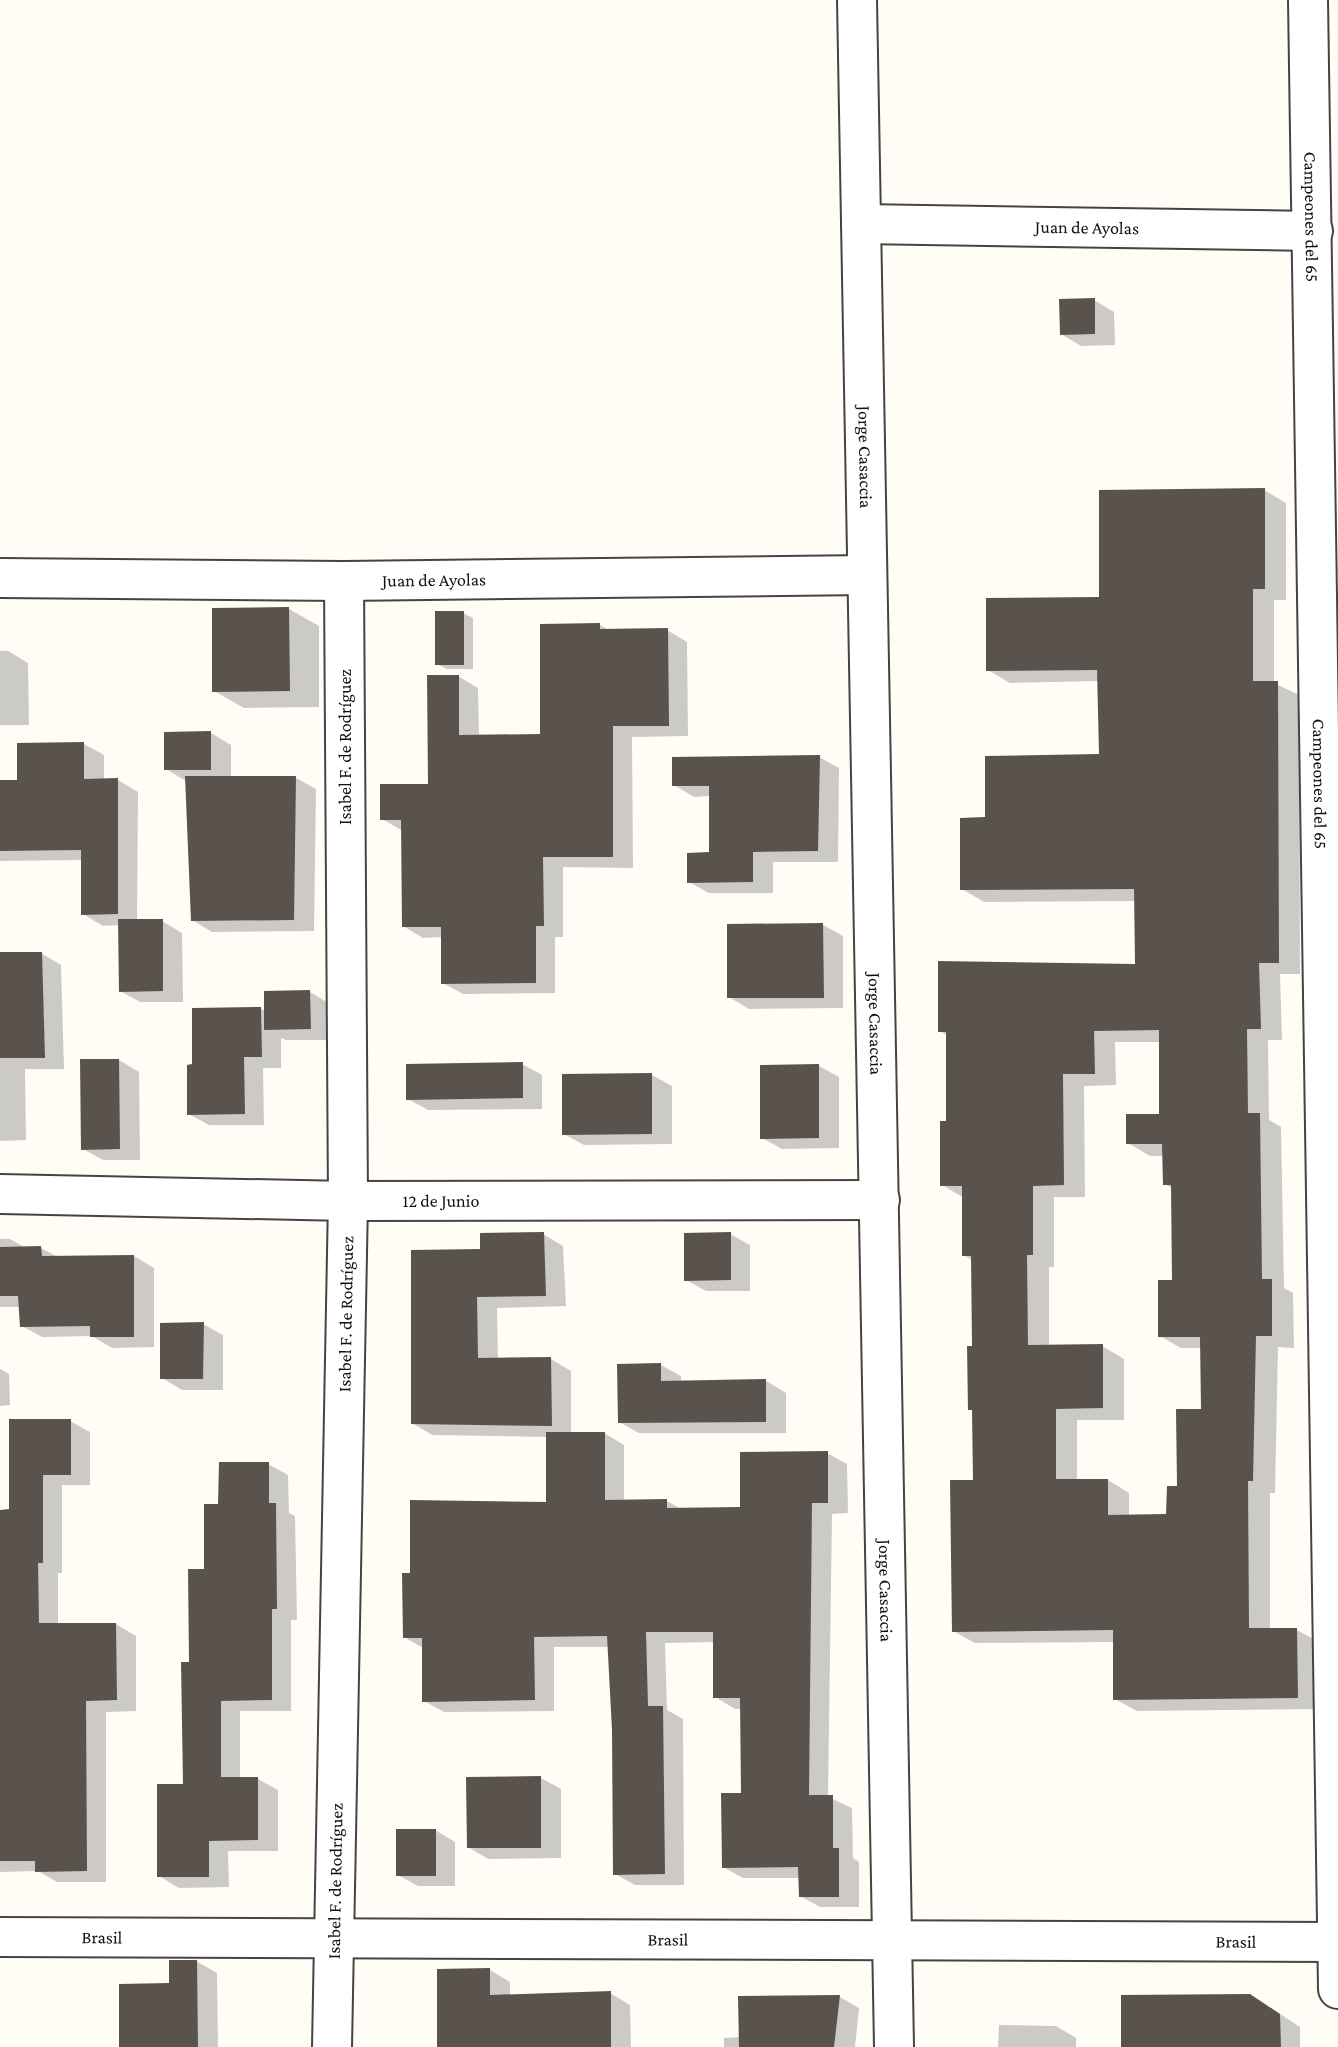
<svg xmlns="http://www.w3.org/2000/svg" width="1338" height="2047" viewBox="0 0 1338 2047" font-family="'Crimson Pro',serif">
  <rect width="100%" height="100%" fill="#fffdf5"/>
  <g fill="#0003" fill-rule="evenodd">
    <polygon points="1094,300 1114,312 1115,345 1081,346 1061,334"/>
    <path d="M 1264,490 L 1286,503 L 1286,600 L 1274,600 L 1274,683 L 1299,695 L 1300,974 L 1280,974 L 1282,1040 L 1268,1040 L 1269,1120 L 1281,1127 L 1284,1288 L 1293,1293 L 1294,1348 L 1278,1347 L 1275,1493 L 1270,1493 L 1270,1630 L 1297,1630 L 1319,1642 L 1319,1709 L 1137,1711 L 1115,1699 L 1115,1642 L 975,1643 L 953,1631 L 974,1482 L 973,1261 L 964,1255 L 964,1198 L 942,1185 L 948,1123 L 948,1036 L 940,1031 L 1136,966 L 1136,901 L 984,902 L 962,889 L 987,819 L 1101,756 L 1099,681 L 1010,683 L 988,670 ZM 1115,1042 L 1161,1042 L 1161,1116 L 1128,1143 L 1150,1156 L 1164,1156 L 1165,1184 L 1173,1189 L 1173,1282 L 1160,1336 L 1181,1348 L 1202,1348 L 1202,1411 L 1168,1516 L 1129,1517 L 1129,1493 L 1108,1480 L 1077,1481 L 1077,1420 L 1124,1420 L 1124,1359 L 1102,1346 L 1049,1347 L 1049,1267 L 1054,1267 L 1054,1197 L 1085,1197 L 1084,1086 L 1116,1085 Z"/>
    <polygon points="289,609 319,626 319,707 244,708 214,691"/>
    <polygon points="463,613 473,618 473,669 447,669 437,664"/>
    <polygon points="600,625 610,631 667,630 687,642 688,736 632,737 633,868 563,867 563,937 555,937 555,993 463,994 443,983 443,937 423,938 403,926 403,831 382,819 430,786 458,676 478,688 479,737 542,736 542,626"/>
    <polygon points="0,651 8,651 28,663 29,725 0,725"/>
    <polygon points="211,733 231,745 231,778 296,778 316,789 314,931 212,932 192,920 186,781 166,769"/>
    <polygon points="84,744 104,755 104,780 118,780 138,792 137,921 162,921 182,933 183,1002 140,1002 120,991 120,925 103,926 83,914 82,860 0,861 0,782 19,782"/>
    <polygon points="819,757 839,768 838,862 773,862 773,893 709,893 689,882 711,854 710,796 694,797 674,785"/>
    <polygon points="823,925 843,936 843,1008 749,1009 729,997"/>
    <polygon points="41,953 61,965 64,1069 25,1069 26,1140 0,1141 0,954"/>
    <polygon points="310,992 330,1004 331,1040 286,1040 281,1038 281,1068 263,1068 264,1125 209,1125 189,1114 194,1066 261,1009 266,1011"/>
    <polygon points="119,1060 139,1072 140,1160 103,1160 83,1149"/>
    <polygon points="522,1064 542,1075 542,1109 428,1110 408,1099"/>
    <polygon points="819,1066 839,1077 839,1148 782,1149 762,1138"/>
    <polygon points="652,1075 672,1086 672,1144 584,1145 564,1134"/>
    <polygon points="543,1234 563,1246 566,1306 497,1308 498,1360 551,1359 571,1371 571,1434 604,1433 624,1445 624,1501 667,1501 681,1509 742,1508 827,1453 847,1464 848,1513 832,1514 828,1797 852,1808 853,1858 859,1862 859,1907 820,1907 800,1896 800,1878 743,1878 723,1867 743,1795 742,1709 735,1709 715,1697 715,1642 665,1643 667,1710 683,1719 684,1885 635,1885 615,1874 613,1730 609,1647 554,1647 554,1711 444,1712 424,1701 423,1648 404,1637 412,1574 548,1504 548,1437 432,1435 412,1423 482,1250"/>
    <polygon points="730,1234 750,1245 750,1291 706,1291 686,1280"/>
    <polygon points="0,1239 10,1239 26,1248 41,1248 58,1257 134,1256 154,1268 154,1347 112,1348 92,1336 42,1337 22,1326 20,1307 0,1307"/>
    <polygon points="203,1324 223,1335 223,1390 182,1390 162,1378"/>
    <polygon points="661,1365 681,1376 681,1382 766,1381 786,1393 786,1433 639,1433 619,1422"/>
    <polygon points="0,1369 9,1374 10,1405 0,1406"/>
    <polygon points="70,1421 90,1432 90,1485 62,1485 62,1573 58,1573 58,1625 116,1624 136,1636 136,1711 106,1712 106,1882 57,1882 38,1871 0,1872 0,1511 11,1511"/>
    <polygon points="268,1464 288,1475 289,1513 295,1516 297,1620 291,1620 291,1711 240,1711 240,1779 258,1779 278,1790 278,1851 228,1851 229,1887 179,1888 159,1876 185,1786 190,1664 206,1571 220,1505"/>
    <polygon points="541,1778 561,1789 561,1858 488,1859 468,1847"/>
    <polygon points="435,1830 455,1842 455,1886 418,1886 398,1875"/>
    <polygon points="196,1961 217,1973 218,2047 121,2047 170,1985"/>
    <polygon points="490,1970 510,1982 510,1996 610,1993 630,2005 631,2047 439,2047"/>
    <polygon points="840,1997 859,2008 855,2047 724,2047 724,2038 740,2037"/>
    <polygon points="1271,2008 1300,2027 1300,2047 1123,2047"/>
    <polygon points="999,2025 1056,2026 1076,2038 1076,2047 998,2047"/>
  </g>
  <g fill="#5a524d" fill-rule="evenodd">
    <polygon points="1095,298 1095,334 1060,335 1059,299"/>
    <path d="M 1265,488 L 1265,589 L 1253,589 L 1253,681 L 1278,681 L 1279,963 L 1259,963 L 1261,1029 L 1247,1029 L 1248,1113 L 1260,1113 L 1262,1279 L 1272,1279 L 1272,1336 L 1256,1336 L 1253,1481 L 1248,1481 L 1249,1628 L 1297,1628 L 1298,1698 L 1113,1700 L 1113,1630 L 952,1632 L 950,1480 L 973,1480 L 972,1410 L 968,1410 L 967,1346 L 972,1346 L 971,1256 L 962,1256 L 962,1186 L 940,1186 L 940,1121 L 946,1121 L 946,1032 L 938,1032 L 938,961 L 1135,964 L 1134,889 L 960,890 L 960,818 L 985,817 L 985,756 L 1099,754 L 1097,670 L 986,671 L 986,598 L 1099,597 L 1099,490 ZM 1159,1030 L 1159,1114 L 1126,1114 L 1126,1144 L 1162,1144 L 1163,1185 L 1171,1185 L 1172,1280 L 1158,1280 L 1158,1337 L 1200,1337 L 1201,1409 L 1176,1409 L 1177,1486 L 1167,1486 L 1166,1514 L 1108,1515 L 1108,1479 L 1056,1479 L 1056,1409 L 1103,1408 L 1103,1344 L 1028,1345 L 1027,1255 L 1033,1255 L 1033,1186 L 1064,1185 L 1063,1074 L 1095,1074 L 1094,1031 Z"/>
    <polygon points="289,607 290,691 212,692 212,608"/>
    <rect x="435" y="611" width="29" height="54"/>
    <polygon points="600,623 600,629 668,628 669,726 613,726 613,857 543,857 544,926 536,926 536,983 441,984 441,927 402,927 401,820 380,820 380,784 428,784 427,675 459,675 459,735 540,734 540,624"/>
    <polygon points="211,731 211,770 164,770 164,732"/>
    <polygon points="84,742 84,779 118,778 118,914 81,915 81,850 0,851 0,780 17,780 17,743"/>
    <polygon points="820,755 818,851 753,852 753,882 687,883 687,853 709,852 709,786 672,786 672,757"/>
    <polygon points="185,776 296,776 294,920 191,921"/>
    <polygon points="118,919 163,919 163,991 119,992"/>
    <polygon points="823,923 824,998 727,998 727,924"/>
    <polygon points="0,952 42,952 45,1058 0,1058"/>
    <polygon points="310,990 311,1029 264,1030 264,991"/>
    <polygon points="261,1007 262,1057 244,1057 245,1114 187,1115 187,1065 192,1064 192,1008"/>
    <polygon points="80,1059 119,1059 120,1149 81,1150"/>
    <polygon points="523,1062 523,1098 406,1100 406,1064"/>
    <polygon points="819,1064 819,1138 760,1139 760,1065"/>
    <polygon points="652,1073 652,1134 562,1135 562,1074"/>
    <polygon points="544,1232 546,1296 477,1297 478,1358 551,1357 552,1426 411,1424 411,1250 480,1249 480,1233"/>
    <polygon points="731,1232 731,1280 684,1281 684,1233"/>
    <polygon points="41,1246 42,1256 134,1255 134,1337 90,1337 90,1326 20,1327 18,1296 0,1296 0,1247"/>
    <polygon points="204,1322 203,1379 160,1379 160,1323"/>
    <polygon points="661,1363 661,1381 766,1379 766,1422 618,1423 617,1364"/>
    <polygon points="9,1419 71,1419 71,1475 43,1475 43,1563 38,1563 39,1623 116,1623 117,1700 86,1701 87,1871 35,1872 35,1861 0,1861 0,1510 9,1509"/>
    <polygon points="546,1432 605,1432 605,1500 667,1499 667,1508 740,1507 740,1452 828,1451 828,1503 812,1503 809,1795 833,1795 833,1848 839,1848 839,1897 799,1897 798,1867 722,1868 721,1793 741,1793 740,1698 713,1698 713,1632 646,1632 648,1706 663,1706 665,1874 613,1875 612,1730 607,1636 534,1637 535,1700 422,1702 422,1638 403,1638 402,1573 410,1573 410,1500 546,1502"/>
    <polygon points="219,1462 269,1462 269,1503 276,1503 277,1609 272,1609 272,1700 221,1701 221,1777 258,1777 258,1840 209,1841 209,1877 157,1877 157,1784 183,1784 181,1662 189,1662 188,1569 204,1569 204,1504 218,1504"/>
    <polygon points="541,1776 541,1848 467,1848 466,1777"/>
    <rect x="396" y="1829" width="40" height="47"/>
    <polygon points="169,1960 197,1960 198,2047 119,2047 119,1984 169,1983"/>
    <polygon points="490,1968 490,1995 611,1991 611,2047 437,2047 437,1969"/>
    <polygon points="1250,1994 1280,2014 1281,2047 1121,2047 1121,1995"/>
    <polygon points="840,1995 834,2047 739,2047 738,1996"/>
  </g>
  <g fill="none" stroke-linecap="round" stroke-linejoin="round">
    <g stroke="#444" stroke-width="42">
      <g id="minor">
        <path id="s1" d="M 857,0 L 894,2047"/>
        <path id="s2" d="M 1308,0 L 1338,1989"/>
        <path id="s3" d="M 861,224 L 1313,231"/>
        <path id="s4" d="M 0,578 L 344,581 L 867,575"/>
        <path id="s5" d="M 0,1194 L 348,1201 L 880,1200"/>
        <path id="s6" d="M 0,1937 L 1338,1942"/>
        <path id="s7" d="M 332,2047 L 348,1201 L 344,581"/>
      </g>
    </g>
    <use href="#minor" stroke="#fff" stroke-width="38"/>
  </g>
  <g text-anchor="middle" stroke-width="7" stroke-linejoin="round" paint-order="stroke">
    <g font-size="18" fill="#111" stroke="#fff">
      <text dy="6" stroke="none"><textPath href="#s2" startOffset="217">Campeones del 65</textPath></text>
      <text dy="6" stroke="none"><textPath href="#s3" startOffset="226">Juan de Ayolas</textPath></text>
      <text dy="6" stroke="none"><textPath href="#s1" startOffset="457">Jorge Casaccia</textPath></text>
      <text dy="6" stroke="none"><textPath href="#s4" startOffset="434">Juan de Ayolas</textPath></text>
      <text transform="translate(345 747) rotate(-90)" y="6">Isabel F. de Rodríguez</text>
      <text dy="6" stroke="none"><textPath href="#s2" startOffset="784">Campeones del 65</textPath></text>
      <text dy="6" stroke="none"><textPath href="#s1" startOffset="1024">Jorge Casaccia</textPath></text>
      <text dy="6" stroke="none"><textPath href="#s5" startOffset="441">12 de Junio</textPath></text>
      <text dy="6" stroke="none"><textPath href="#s7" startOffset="733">Isabel F. de Rodríguez</textPath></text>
      <text dy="6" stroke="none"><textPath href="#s1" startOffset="1591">Jorge Casaccia</textPath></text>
      <text dy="6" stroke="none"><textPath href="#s7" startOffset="166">Isabel F. de Rodríguez</textPath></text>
      <text dy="6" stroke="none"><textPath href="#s6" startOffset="102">Brasil</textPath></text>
      <text dy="6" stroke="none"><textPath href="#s6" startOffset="668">Brasil</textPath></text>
      <text dy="6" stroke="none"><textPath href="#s6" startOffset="1236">Brasil</textPath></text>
    </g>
  </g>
</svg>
